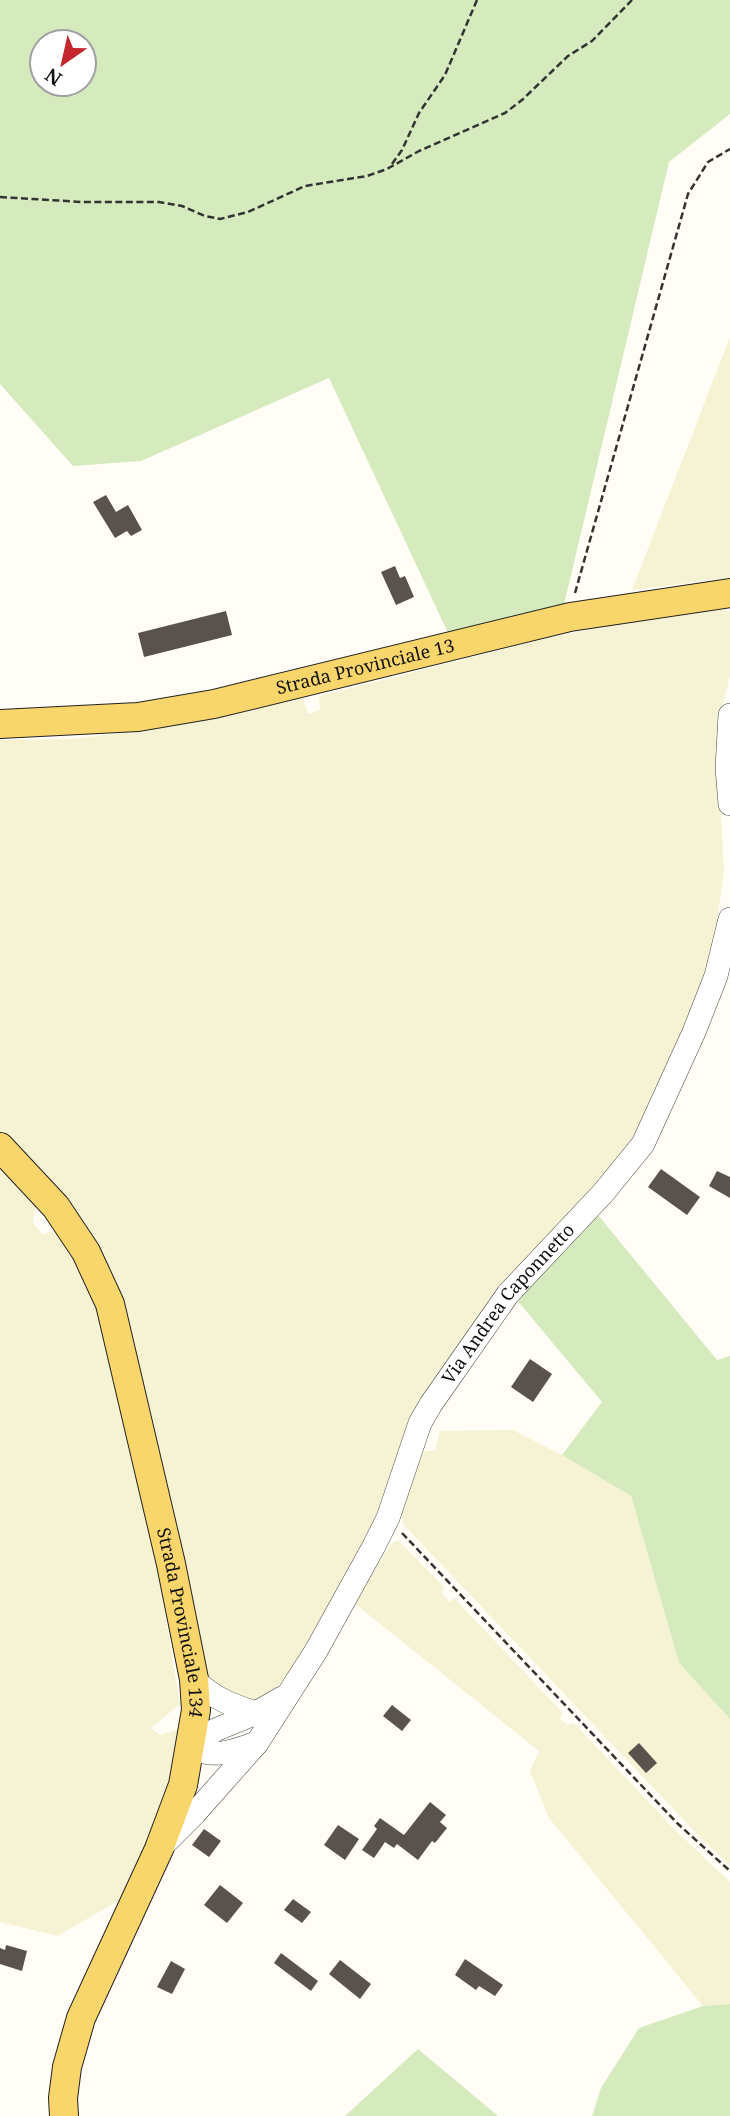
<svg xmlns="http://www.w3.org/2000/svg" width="730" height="2116" viewBox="0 0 730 2116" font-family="'Noto Serif',serif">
  <rect width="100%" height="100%" fill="#fffdf5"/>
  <g fill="#f6f3d4">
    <polygon points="730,337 730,578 632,590"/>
    <polygon points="714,608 730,612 730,676 721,711 718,755 724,873 715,937 706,975 655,1097 636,1137 406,1429 371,1532 291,1670 276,1688 261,1700 248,1701 233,1698 207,1677 69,1204 0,1130 0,740 71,739 146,730 303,698 308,714 320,710 319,696 547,638 689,610"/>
    <polygon points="0,1166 36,1204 33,1223 43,1234 62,1229 105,1323 156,1557 180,1704 151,1728 160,1735 179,1729 168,1793 120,1900 57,1936 0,1922"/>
    <polygon points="513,1430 562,1455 631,1496 679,1663 730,1719 730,1866 702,1839 403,1524 401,1514 421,1452 435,1450 440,1431"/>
    <polygon points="398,1540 444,1587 442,1594 450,1602 454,1598 562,1712 560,1719 568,1725 574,1723 674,1829 730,1882 730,2004 703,2006 549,1818 530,1771 539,1751 354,1603 391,1544"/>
  </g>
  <g fill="#d5ebbd" fill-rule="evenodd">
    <path d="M 0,0 L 730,0 L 730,114 L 669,162 L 563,609 L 449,635 L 329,378 L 141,461 L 73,466 L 0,384 ZM 42,42 L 84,42 L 84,84 L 42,84 Z"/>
    <polygon points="598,1215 717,1360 730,1356 730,1719 679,1663 631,1496 562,1455 602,1402 516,1299 527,1284"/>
    <polygon points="730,2004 730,2116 592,2116 601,2088 639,2028 703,2006"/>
    <polygon points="418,2049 498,2116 345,2116"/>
  </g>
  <g fill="#5a524d">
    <polygon points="106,495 116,512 128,505 142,530 131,536 127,531 115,538 93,502"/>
    <polygon points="395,566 400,578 405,576 414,597 396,605 381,572"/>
    <polygon points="226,611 232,635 144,657 138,633"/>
    <polygon points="661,1169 700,1197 687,1215 648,1187"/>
    <polygon points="717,1171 730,1177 730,1198 709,1186"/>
    <polygon points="530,1359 552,1374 533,1402 511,1387"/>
    <polygon points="392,1705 411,1720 402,1731 383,1716"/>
    <polygon points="639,1743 657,1763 646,1773 628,1753"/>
    <polygon points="430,1802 446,1815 440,1822 447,1828 435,1843 432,1841 418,1860 397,1844 394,1848 385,1842 374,1858 362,1850 377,1829 374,1826 380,1818 404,1835"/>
    <polygon points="338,1825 359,1839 345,1860 324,1845"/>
    <polygon points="204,1829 221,1841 209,1857 192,1845"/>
    <polygon points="220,1885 243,1903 227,1923 204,1905"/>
    <polygon points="293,1899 311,1912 302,1923 284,1910"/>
    <polygon points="6,1945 27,1951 22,1971 0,1964 0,1948 5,1950"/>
    <polygon points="281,1953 318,1981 311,1991 274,1963"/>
    <polygon points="465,1959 503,1985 495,1996 479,1986 476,1990 455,1975"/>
    <polygon points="340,1960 371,1984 360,1999 329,1974"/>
    <polygon points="171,1961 185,1969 172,1994 157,1987"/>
  </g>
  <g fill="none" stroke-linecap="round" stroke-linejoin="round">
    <g stroke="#444" stroke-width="24">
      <g id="minor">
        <polyline points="730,715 727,768 730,804"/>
        <path d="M 194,1679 C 212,1698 231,1705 256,1713"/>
        <polyline points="191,1748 215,1730 256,1713 282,1698"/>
        <path d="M 191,1748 C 217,1759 232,1751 257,1743"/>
        <path id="s1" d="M 161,1847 L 195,1813 L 257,1743 L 316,1651 L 374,1546 L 388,1518 L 420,1423 L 431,1404 L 508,1294 L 604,1192 L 643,1144 L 694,1032 L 716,976 L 730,919"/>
      </g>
    </g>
    <g stroke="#222" stroke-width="30">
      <g id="major">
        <path id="s2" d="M 0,724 L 138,717 L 214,704 L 570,617 L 730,593"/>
        <path id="s3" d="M 0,1147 L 56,1207 L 86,1252 L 110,1304 L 171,1564 L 194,1679 L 196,1710 L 183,1785 L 159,1849 L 81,2018 L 67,2067 L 63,2098 L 64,2116"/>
      </g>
    </g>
    <g stroke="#333" stroke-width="2.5" stroke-dasharray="7 3.5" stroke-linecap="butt">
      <polyline points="392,164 402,150 419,113 445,75 477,0"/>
      <polyline points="0,197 82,202 159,202 182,206 205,216 220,219 248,212 305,186 367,176 387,169 419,151 505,113 522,100 568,56 592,41 632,0"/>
      <polyline points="575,593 688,194 708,162 730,149"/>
      <polyline points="402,1533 677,1823 730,1871"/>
    </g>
    <use href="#minor" stroke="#fff" stroke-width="23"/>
    <use href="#major" stroke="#f9d66b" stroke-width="28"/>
  </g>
  <g text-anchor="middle" stroke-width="7" stroke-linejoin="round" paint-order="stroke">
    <g font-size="18" fill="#111" stroke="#fff">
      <text dy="6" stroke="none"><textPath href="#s2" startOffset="371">Strada Provinciale 13</textPath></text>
      <text dy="6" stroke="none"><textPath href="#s1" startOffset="651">Via Andrea Caponnetto</textPath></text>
      <text dy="6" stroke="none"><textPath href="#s3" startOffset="520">Strada Provinciale 134</textPath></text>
    </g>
  </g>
  <g transform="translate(63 63) rotate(214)"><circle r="33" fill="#ffffff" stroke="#a0a0a0" stroke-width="2"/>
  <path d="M0-5L12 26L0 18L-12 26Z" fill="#c4262e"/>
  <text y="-10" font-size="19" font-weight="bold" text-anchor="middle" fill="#111111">N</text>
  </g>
</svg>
